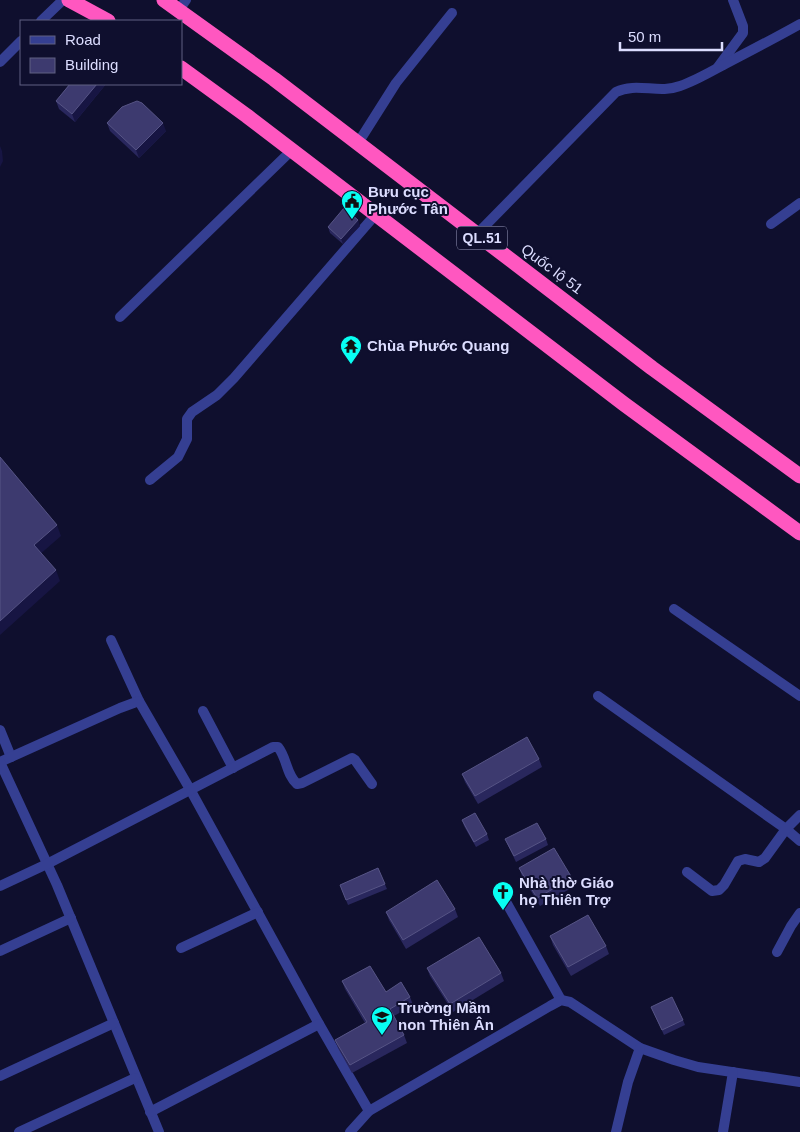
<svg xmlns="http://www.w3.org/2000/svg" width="800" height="1132" viewBox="0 0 800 1132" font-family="Arial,sans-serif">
  <rect width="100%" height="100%" fill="#0f0f2e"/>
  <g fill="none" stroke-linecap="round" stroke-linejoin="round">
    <g stroke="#353f92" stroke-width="10">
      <polyline points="179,10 186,0"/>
      <polyline points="41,21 63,0"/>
      <polyline points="0,62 21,41"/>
      <polyline points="718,67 743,33 743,26 733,0"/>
      <polyline points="358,143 396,83 452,13"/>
      <polyline points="771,224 800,203"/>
      <path d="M 477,234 L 616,92 C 636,82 659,94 680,86 C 695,81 710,72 725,64 C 750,51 775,38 800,24"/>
      <polyline points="120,317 292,150"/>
      <polyline points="150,480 178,457 187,439 187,419 192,412 217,395 234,378 376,214"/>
      <polyline points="674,609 800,696"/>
      <polyline points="111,640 139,701"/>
      <polyline points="598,696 786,829 800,841"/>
      <polyline points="203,711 233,768"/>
      <polyline points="0,730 11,757"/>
      <polyline points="0,762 120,708 139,701 191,791 319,1024 369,1111"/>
      <polyline points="0,762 57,885 159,1132"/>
      <polyline points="687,872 712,891 719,890 724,885 738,861 745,859 759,862 765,858 786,829 800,815"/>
      <path d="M 0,886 L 47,864 L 273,747 L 278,747 C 287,758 286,774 297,784 L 302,783 L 352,758 L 355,760 L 372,784"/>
      <polyline points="505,900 561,1000"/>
      <polyline points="181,948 258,912"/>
      <polyline points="0,951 71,918"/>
      <polyline points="777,952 791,926 800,913"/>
      <polyline points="0,1076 114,1023"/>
      <polyline points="150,1112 319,1024"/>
      <polyline points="19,1132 135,1078"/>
      <polyline points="350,1132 369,1111 550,1006 561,1000 570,1002 640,1048 674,1060 698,1067 800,1082"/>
      <polyline points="616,1132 628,1082 640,1048"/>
      <polyline points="723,1132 733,1072"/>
    </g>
    <g stroke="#ff57c0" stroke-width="15">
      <polyline points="69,0 108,21"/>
      <polyline points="164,0 274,79 652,368 800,476"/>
      <polyline points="181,68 247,116 624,404 800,533"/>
    </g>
  </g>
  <g fill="#29275d">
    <polygon points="70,84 106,84 75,122 59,109 56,101"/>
    <polygon points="107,123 166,131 139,158 110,131"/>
    <polygon points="360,226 343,244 330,233 328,227"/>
    <polygon points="539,759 542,767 478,804 465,782 462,774"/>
    <polygon points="462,820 487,834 489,840 476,847 464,826"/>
    <polygon points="505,839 546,839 548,845 516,862"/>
    <polygon points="378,868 387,889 348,905 340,885"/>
    <polygon points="519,868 572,878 575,886 540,906 522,876"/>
    <polygon points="455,909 458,917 406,949 389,920 386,912"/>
    <polygon points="550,936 606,946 609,954 571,976 553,945"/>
    <polygon points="427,968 501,973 504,981 453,1012 430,976"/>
    <polygon points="342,981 410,997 413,1005 394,1016 404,1035 407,1043 352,1073 338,1048 335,1040 365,1023 345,989"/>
    <polygon points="651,1007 683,1020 685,1025 664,1035"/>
  </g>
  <g fill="#171543">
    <polygon points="97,84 106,84 75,122 72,114"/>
    <polygon points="163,123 166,131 139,158 136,150"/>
    <polygon points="0,146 2,151 3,161 0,167"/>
    <polygon points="358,220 360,226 343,244 341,239"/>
    <polygon points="57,525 61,536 38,556 34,545"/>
    <polygon points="56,570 60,581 0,635 0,621"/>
  </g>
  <g fill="#3d3a6f" stroke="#565485">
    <polygon points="70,84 97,84 72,114 56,101"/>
    <polygon points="137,101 142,103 163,123 136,150 107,123 122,107"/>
    <polygon points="344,208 358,220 341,239 328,227"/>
    <polygon points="0,457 57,525 34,545 56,570 0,621"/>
    <polygon points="527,737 539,759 475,796 462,774"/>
    <polygon points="475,813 487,834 474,842 462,820"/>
    <polygon points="537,823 546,839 514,856 505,839"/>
    <polygon points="554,848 572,878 537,898 519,868"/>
    <polygon points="378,868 385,884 346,900 340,885"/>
    <polygon points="437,880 455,909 403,940 386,912"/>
    <polygon points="588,915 606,946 568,967 550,936"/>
    <polygon points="479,937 501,973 450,1004 427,968"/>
    <polygon points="370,966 386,992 401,982 410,997 390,1009 404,1035 350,1065 335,1040 367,1022 342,981"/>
    <polygon points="672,997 683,1020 662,1030 651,1007"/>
  </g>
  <defs>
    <g id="civic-pin" transform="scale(1.125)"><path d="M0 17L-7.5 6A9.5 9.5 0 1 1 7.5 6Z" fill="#08fff3" stroke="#0f0f2e"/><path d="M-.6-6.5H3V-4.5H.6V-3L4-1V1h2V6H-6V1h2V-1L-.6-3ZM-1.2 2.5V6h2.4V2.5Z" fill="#111"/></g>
    <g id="temple-pin" transform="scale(1.125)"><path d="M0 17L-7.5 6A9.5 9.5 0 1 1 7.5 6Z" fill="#08fff3" stroke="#0f0f2e"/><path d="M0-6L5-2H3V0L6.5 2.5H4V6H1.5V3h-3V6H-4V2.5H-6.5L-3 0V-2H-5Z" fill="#111"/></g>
    <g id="church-pin" transform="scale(1.125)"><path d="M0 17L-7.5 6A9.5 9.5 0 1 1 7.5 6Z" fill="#08fff3" stroke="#0f0f2e"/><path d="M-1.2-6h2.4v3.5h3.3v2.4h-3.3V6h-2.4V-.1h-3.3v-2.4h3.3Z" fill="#111"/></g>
    <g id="school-pin" transform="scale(1.125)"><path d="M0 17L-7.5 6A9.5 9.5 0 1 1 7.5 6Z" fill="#08fff3" stroke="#0f0f2e"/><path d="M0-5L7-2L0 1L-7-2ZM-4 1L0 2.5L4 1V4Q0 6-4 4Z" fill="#111"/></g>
  </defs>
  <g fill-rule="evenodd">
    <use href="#civic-pin" x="352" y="201"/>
    <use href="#temple-pin" x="351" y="346"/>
    <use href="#church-pin" x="503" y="892"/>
    <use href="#school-pin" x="382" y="1017"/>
  </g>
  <g text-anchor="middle" stroke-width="4" stroke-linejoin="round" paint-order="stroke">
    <rect fill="#0f0f2e" stroke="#9e9fc0" stroke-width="1" x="457" y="226.5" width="50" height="23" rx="4"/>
    <g font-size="14" font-weight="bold" fill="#dcddff">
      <text x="482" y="243">QL.51</text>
    </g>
    <g font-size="15" font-weight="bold" fill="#dcddff" stroke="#0f0f2e" text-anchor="start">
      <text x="368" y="197">Bưu cục<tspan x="368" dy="17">Phước Tân</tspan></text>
      <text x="367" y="351">Chùa Phước Quang</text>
      <text x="519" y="888">Nhà thờ Giáo<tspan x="519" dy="17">họ Thiên Trợ</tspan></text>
      <text x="398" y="1013">Trường Mầm<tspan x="398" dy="17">non Thiên Ân</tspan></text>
    </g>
    <g font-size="15" fill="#dcddff" stroke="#0f0f2e">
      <text transform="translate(552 269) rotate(37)" y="5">Quốc lộ 51</text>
    </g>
  </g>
  <rect x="20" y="20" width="162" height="65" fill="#0f0f2e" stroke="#616182"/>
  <rect x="30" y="36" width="25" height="8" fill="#353f92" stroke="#616182"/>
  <text x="65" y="45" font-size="15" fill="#dcddff">Road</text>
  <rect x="30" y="58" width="25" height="15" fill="#3d3a6f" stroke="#616182"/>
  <text x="65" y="70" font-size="15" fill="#dcddff">Building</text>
  <path d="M620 42v8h102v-8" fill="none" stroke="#dcddff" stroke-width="2.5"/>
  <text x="628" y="42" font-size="15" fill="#dcddff" stroke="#0f0f2e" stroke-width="4" paint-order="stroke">50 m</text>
</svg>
